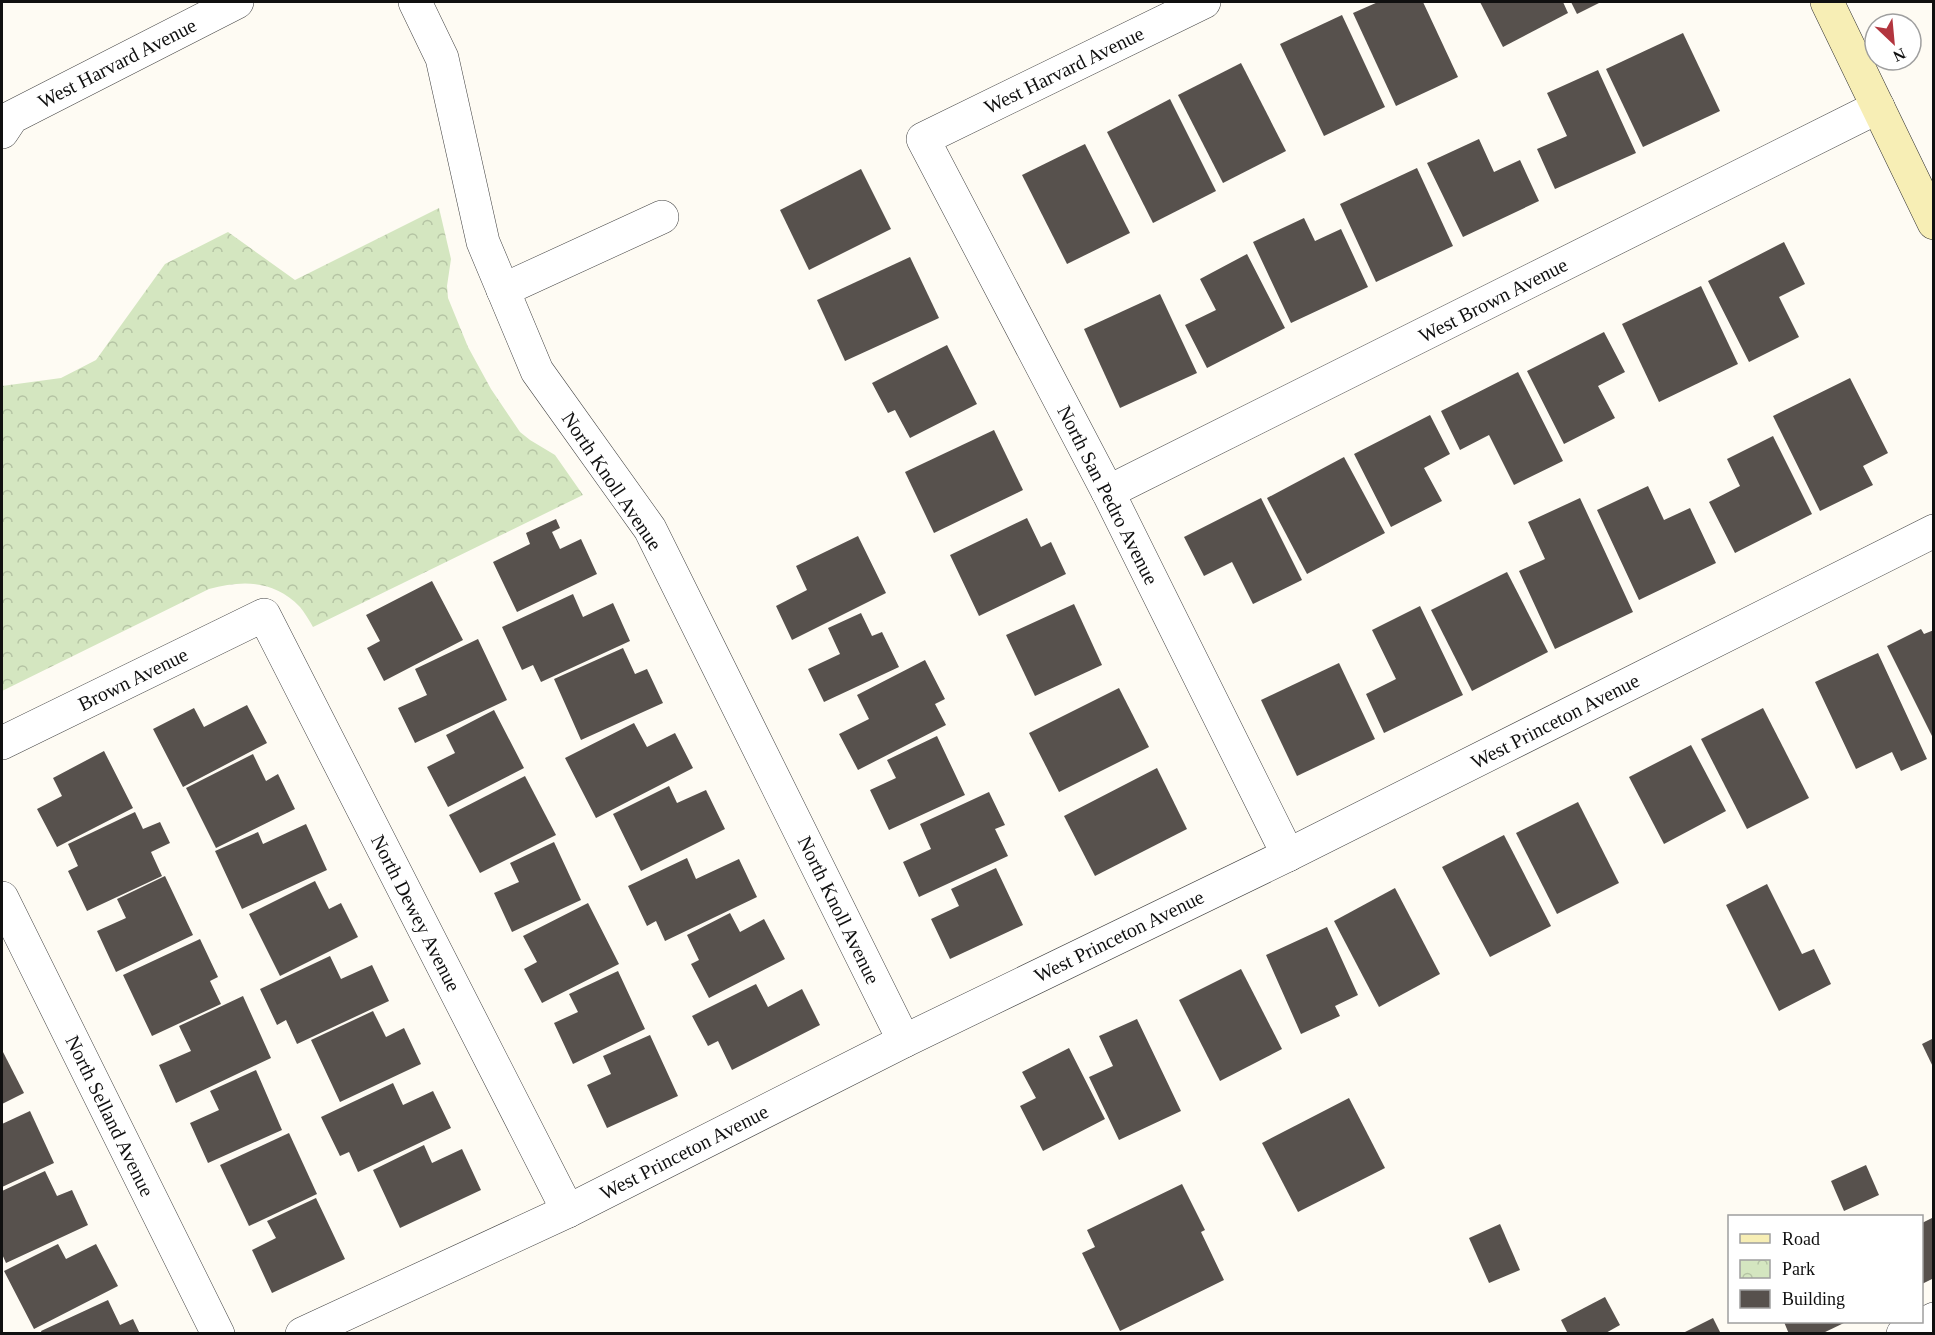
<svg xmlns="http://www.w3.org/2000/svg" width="1935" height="1335" viewBox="0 0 1935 1335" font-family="Georgia,serif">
  <defs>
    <pattern id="park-crowns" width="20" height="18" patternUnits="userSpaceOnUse" patternTransform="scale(1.5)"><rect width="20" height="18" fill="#d4e6c0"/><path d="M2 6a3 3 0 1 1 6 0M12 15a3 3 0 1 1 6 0" fill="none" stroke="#b5c4a4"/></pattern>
  </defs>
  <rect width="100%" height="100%" fill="#fefbf3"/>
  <path fill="url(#park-crowns)" d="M 439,208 L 451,259 L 447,286 L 448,298 L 468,347 L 491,389 L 520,432 L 530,440 L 555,455 L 583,495 L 313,627 C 309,620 305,613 300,607 C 274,580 243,580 209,589 L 2,691 L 2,386 L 61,378 L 96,360 L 165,264 L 228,232 L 295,280 Z"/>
  <g fill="#57514d">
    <polygon points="1378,2 1423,2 1458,77 1396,106 1353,13"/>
    <polygon points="1480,2 1563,2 1568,13 1503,47"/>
    <polygon points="1571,2 1601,2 1577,14"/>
    <polygon points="1342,15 1385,107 1324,136 1280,44"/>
    <polygon points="1683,33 1720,111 1643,147 1606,69"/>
    <polygon points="1241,63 1286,151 1223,183 1178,95"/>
    <polygon points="1598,70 1636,153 1555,189 1537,149 1567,136 1547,93"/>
    <polygon points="1170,99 1216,191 1153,223 1107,132"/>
    <polygon points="1479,139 1494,172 1520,160 1539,201 1463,237 1427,163"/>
    <polygon points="1085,144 1130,233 1067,264 1022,175"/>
    <polygon points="1417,168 1453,246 1376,282 1340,204"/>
    <polygon points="861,169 891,229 809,270 780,210"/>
    <polygon points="1304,218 1315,241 1341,229 1368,287 1291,323 1253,242"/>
    <polygon points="1784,242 1805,284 1779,297 1799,337 1749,362 1708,281"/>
    <polygon points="1247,254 1285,328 1207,368 1185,325 1216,310 1200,279"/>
    <polygon points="910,257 939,318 845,361 817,300"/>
    <polygon points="1701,286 1738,364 1659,402 1622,324"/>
    <polygon points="1160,294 1197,373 1120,408 1084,329"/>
    <polygon points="1604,332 1625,372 1598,386 1615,418 1564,444 1527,371"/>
    <polygon points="947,345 977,404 910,438 895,410 888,413 872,383"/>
    <polygon points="1518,372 1563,461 1514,485 1489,435 1460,450 1441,411"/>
    <polygon points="1850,378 1888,453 1863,466 1873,485 1820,511 1773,416"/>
    <polygon points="1430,415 1450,454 1424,468 1442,501 1391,527 1354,454"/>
    <polygon points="994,430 1023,490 934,533 905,472"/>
    <polygon points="1773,436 1812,514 1735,553 1709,502 1740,486 1727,459"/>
    <polygon points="1344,457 1385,533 1307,574 1267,498"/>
    <polygon points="1648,486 1664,520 1690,508 1716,563 1639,600 1597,510"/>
    <polygon points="1261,498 1302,580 1253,604 1232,562 1204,576 1184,537"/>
    <polygon points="1580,498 1633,612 1555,649 1519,571 1545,559 1528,522"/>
    <polygon points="1027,518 1041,547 1051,542 1066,574 979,616 950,555"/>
    <polygon points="556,519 560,528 552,532 560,549 581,539 597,574 517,612 493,562 530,544 526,533"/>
    <polygon points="858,536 886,593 792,640 776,606 807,590 796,566"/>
    <polygon points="1507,572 1548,652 1472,691 1431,610"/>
    <polygon points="432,581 463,640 384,681 367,648 380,641 366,615"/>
    <polygon points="573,594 583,617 613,603 630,641 541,682 533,665 522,670 502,627"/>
    <polygon points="1074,604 1102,665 1035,696 1006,635"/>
    <polygon points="1420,606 1463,695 1384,733 1366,694 1396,679 1372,630"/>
    <polygon points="861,613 872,636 882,632 899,667 824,702 808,669 840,654 828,628"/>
    <polygon points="1921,629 1924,634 1934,630 1934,740 1887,646"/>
    <polygon points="478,639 507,700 415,743 398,708 427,695 415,669"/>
    <polygon points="623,648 635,674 647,669 663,703 581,740 554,679"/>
    <polygon points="1878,653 1927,759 1901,771 1892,752 1856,769 1815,682"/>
    <polygon points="925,660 945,699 935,704 946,725 858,770 839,734 869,719 857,695"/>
    <polygon points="1339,663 1375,739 1297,776 1261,700"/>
    <polygon points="1119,688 1149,747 1059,792 1029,733"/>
    <polygon points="247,705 267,743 183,787 153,729 194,708 204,727"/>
    <polygon points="1763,708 1809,798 1747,829 1701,739"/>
    <polygon points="494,710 524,768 448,807 427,767 455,753 446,735"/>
    <polygon points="634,723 647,747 675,733 693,768 596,818 565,758"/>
    <polygon points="937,736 965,795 889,830 870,790 896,778 887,760"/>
    <polygon points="1691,745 1726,811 1664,844 1629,777"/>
    <polygon points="104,751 133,808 57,847 37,809 62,796 53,778"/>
    <polygon points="253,754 266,781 278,774 295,809 216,848 186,788"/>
    <polygon points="1157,768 1187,829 1095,876 1064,816"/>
    <polygon points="525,776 556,835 480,873 449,815"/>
    <polygon points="669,786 677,803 706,790 725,829 641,871 613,814"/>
    <polygon points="989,792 1005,825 995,829 1008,856 919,897 903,862 931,849 920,824"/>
    <polygon points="1578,802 1619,883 1557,914 1516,833"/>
    <polygon points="135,812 143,829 160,822 170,843 151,852 162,876 87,911 68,871 78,866 68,844"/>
    <polygon points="306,824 327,870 242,909 215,851 258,832 263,844"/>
    <polygon points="1504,835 1551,926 1490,957 1442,867"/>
    <polygon points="554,842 581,900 512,932 494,893 519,882 510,863"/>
    <polygon points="687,858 696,879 739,859 757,897 665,941 656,921 647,926 628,886"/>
    <polygon points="996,868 1023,925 950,959 931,919 959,906 951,889"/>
    <polygon points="165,876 193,935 116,972 97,931 126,918 117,899"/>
    <polygon points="315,881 329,909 341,903 358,937 280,976 249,914"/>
    <polygon points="1767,884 1802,954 1814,949 1831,984 1779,1011 1726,905"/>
    <polygon points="1395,888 1440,974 1379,1007 1334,921"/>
    <polygon points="588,903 619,964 542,1003 524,969 537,962 523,936"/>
    <polygon points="730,913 740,932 764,919 785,959 709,998 691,964 699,960 687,935"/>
    <polygon points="1327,927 1358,995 1335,1006 1340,1016 1301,1034 1266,955"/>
    <polygon points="200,939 218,977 210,981 221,1004 152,1036 123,975"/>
    <polygon points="330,956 341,979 372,965 389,1001 297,1044 286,1020 277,1025 260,989"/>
    <polygon points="1241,969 1282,1049 1220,1081 1179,1000"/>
    <polygon points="618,971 645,1029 573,1064 554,1023 578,1012 569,994"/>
    <polygon points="756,984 768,1007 802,989 820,1025 732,1070 718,1041 708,1046 692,1016"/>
    <polygon points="243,996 271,1058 176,1103 159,1065 191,1051 179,1026"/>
    <polygon points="373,1011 386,1037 404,1028 421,1064 340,1102 311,1040"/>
    <polygon points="1137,1019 1181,1111 1119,1140 1089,1077 1113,1066 1099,1036"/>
    <polygon points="650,1035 678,1096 607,1128 587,1085 611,1074 603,1056"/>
    <polygon points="1934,1038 1934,1069 1922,1044"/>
    <polygon points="1069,1048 1105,1119 1043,1151 1020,1106 1036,1098 1022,1072"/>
    <polygon points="3,1052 24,1093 2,1104 2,1053"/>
    <polygon points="256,1070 282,1130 208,1163 190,1123 219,1110 210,1091"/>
    <polygon points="393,1083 403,1105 433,1091 451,1128 358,1172 349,1152 340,1156 321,1117"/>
    <polygon points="1349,1098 1385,1168 1298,1212 1262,1143"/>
    <polygon points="30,1111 54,1163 2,1187 2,1124"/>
    <polygon points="289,1133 317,1194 249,1226 220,1165"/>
    <polygon points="424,1145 432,1163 462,1149 481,1190 400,1228 373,1170"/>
    <polygon points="1866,1165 1879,1195 1844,1211 1831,1181"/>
    <polygon points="45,1171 57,1196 72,1190 88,1225 6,1263 2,1254 2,1191"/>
    <polygon points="1182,1184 1205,1230 1201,1232 1224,1280 1120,1331 1082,1253 1095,1247 1087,1230"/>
    <polygon points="316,1198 345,1259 272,1293 252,1250 276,1238 267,1221"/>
    <polygon points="1934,1217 1934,1278 1922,1284 1922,1223"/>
    <polygon points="1500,1224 1520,1270 1489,1283 1469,1238"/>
    <polygon points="58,1244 66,1259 96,1244 118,1286 34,1329 4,1271"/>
    <polygon points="1605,1297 1620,1325 1604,1334 1568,1334 1561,1320"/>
    <polygon points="108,1300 120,1325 133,1319 140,1334 42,1334 41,1331"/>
    <polygon points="1713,1318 1721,1334 1681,1334"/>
    <polygon points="1784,1322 1846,1322 1821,1334 1789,1334"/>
  </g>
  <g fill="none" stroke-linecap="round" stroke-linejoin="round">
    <g stroke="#434343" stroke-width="34">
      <g id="street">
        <polyline points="415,2 442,58 483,242 537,371 650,529 904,1041"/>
        <polyline points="1204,2 923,139 1108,492 1288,855"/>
        <polyline points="2,132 12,117 237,2"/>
        <polyline points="503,290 662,217"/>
        <polyline points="1108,492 1878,107"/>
        <polyline points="2,743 264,615 568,1211"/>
        <polyline points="2,898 218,1334"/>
        <polyline points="302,1334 568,1211 904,1041 1288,855 1934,531"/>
        <polyline points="1903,1334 1934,1319"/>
      </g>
    </g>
    <g stroke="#323232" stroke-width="34">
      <polyline id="secondary" points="1827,2 1934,223"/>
    </g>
    <use href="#street" stroke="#fff" stroke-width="33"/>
    <use href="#secondary" stroke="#f7eeb5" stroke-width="33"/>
  </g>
  <g text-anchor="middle" stroke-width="6" stroke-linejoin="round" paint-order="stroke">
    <g font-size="20" fill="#101010" stroke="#fff">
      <text transform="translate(117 63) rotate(-27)" y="7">West Harvard Avenue</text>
      <text transform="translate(1064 70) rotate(-26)" y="7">West Harvard Avenue</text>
      <text transform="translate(1493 300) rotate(-27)" y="7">West Brown Avenue</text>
      <text transform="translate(612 481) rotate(56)" y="7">North Knoll Avenue</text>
      <text transform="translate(1108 495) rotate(63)" y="7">North San Pedro Avenue</text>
      <text transform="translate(133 679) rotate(-26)" y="7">Brown Avenue</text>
      <text transform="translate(1555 721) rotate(-27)" y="7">West Princeton Avenue</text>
      <text transform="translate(839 910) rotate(64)" y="7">North Knoll Avenue</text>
      <text transform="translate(416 913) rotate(63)" y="7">North Dewey Avenue</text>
      <text transform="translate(1119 936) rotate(-26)" y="7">West Princeton Avenue</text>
      <text transform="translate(110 1116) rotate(64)" y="7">North Selland Avenue</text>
      <text transform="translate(684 1152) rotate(-27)" y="7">West Princeton Avenue</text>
    </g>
  </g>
  <rect width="1935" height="1335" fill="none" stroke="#101010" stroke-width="6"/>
  <rect x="1728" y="1215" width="195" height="108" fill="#ffffff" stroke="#9f9f9f" stroke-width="1.5"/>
  <rect x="1740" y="1234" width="30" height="9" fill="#f7eeb5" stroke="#9f9f9f" stroke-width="1.5"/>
  <text x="1782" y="1245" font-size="18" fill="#101010">Road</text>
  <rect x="1740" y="1260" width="30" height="18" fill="url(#park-crowns)" stroke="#9f9f9f" stroke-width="1.5"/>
  <text x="1782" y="1275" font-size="18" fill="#101010">Park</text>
  <rect x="1740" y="1290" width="30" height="18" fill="#57514d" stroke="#9f9f9f" stroke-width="1.5"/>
  <text x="1782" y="1305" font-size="18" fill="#101010">Building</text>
  <g transform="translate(1893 42) rotate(154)"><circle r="28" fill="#ffffff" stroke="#9f9f9f" stroke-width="1.5"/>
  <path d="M0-4.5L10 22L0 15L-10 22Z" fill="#b2353e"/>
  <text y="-9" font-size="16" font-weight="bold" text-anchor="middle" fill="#101010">N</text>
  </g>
</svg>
